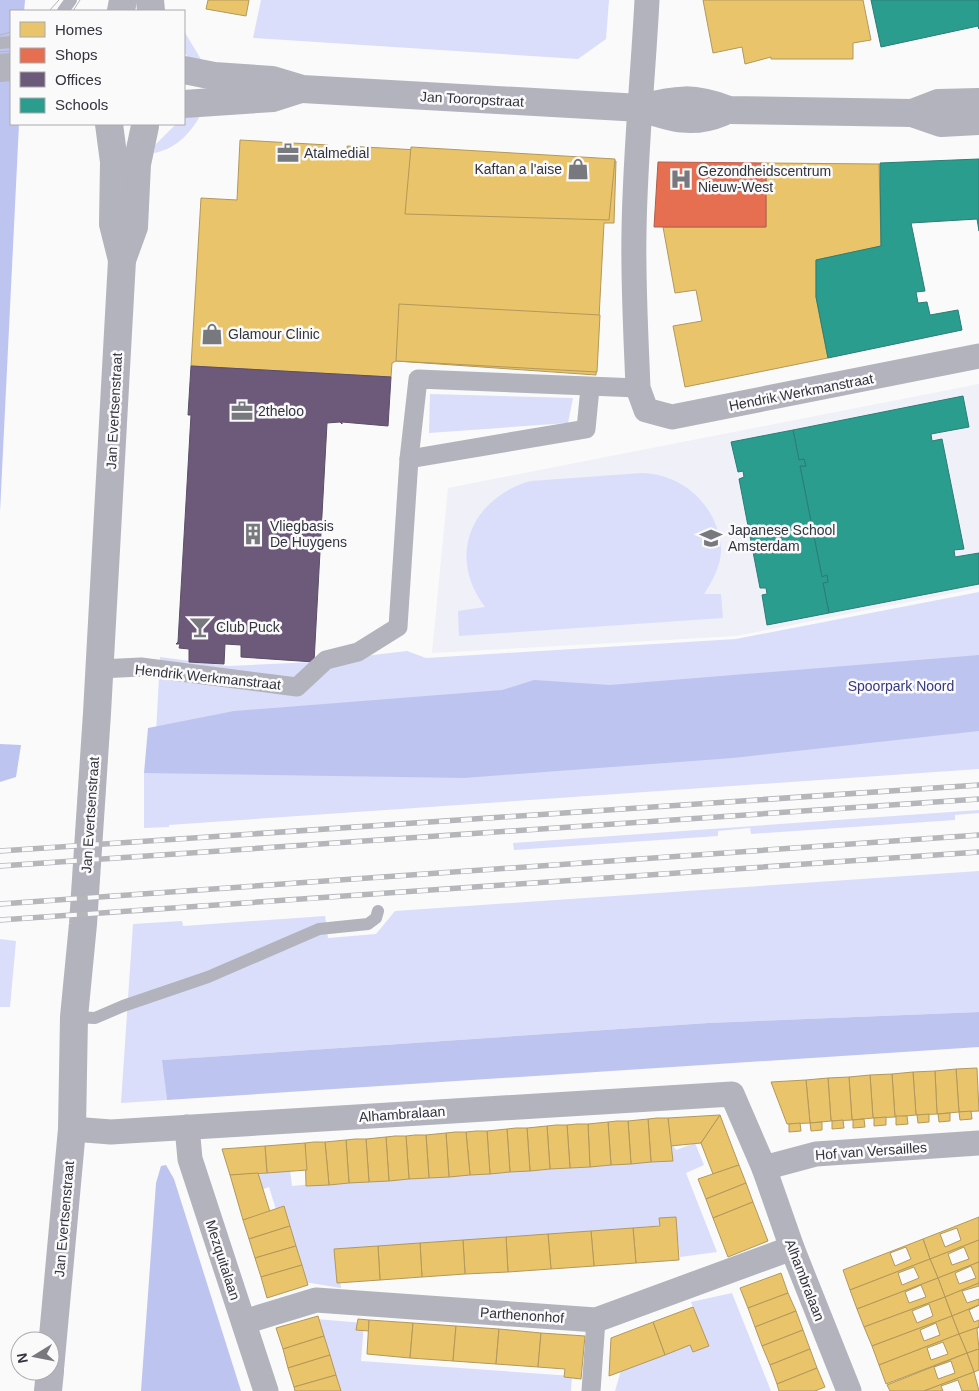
<svg xmlns="http://www.w3.org/2000/svg" width="979" height="1391" viewBox="0 0 979 1391" font-family="Arial,sans-serif">
  <rect width="100%" height="100%" fill="#fafafa"/>
  <polygon fill="#eff0f8" points="979,384 979,588 736,636 432,653 448,488"/>
  <g fill="#dadefa">
    <polygon points="261,0 609,0 606,39 578,59 253,38"/>
    <polygon points="184,31 205,66 191,61 184,52"/>
    <path d="M 192,116 L 200,116 C 189,135 175,149 154,153 L 155,145 L 176,124 L 184,124 L 184,118 Z"/>
    <polygon points="430,394 573,398 568,423 429,433"/>
    <path d="M 642,473 C 683,474 718,506 721,548 C 722,563 712,582 704,594 L 721,594 L 723,618 L 459,636 L 458,611 L 485,607 C 446,556 472,497 531,481 Z"/>
    <polygon points="979,592 979,769 169,825 169,827 144,828 144,773 154,772 160,657 228,666 314,662 407,651 426,658 736,639"/>
    <polygon points="979,810 979,813 955,815 955,820 751,834 750,828 718,831 718,836 514,850 513,843"/>
    <polygon points="979,871 979,1012 708,1023 163,1060 167,1100 121,1103 133,924 182,921 183,926 325,916 328,938 376,934 395,911"/>
    <polygon points="0,939 16,941 10,1007 0,1007"/>
    <polygon points="695,1143 704,1165 686,1173 717,1252 680,1257 676,1224 339,1255 341,1288 298,1281 269,1187 261,1190 255,1176 263,1173 290,1170 292,1186 663,1149 673,1145 676,1150"/>
    <polygon points="732,1293 771,1391 615,1391 624,1360 702,1331 691,1302"/>
    <polygon points="316,1319 364,1323 361,1361 572,1376 571,1391 336,1391"/>
  </g>
  <g fill="#bec4f0">
    <polygon points="0,112 11,112 11,124 19,124 0,512"/>
    <polygon points="979,655 979,731 733,758 464,778 144,773 148,728 234,711 502,690 534,680 610,685"/>
    <polygon points="0,744 21,745 16,777 0,782"/>
    <polygon points="979,1012 979,1047 167,1100 162,1060 708,1023"/>
    <polygon points="166,1165 174,1179 241,1391 141,1391 156,1183 161,1166"/>
  </g>
  <g fill="#e9c46a" stroke="#b2985c" fill-rule="evenodd">
    <polygon points="208,0 249,0 246,16 206,9"/>
    <polygon points="703,0 863,0 871,40 853,43 853,59 771,59 771,57 745,64 742,47 713,53"/>
    <polygon points="240,140 328,145 326,152 348,153 347,146 542,157 540,164 562,165 561,158 616,161 614,223 604,223 596,375 396,361 392,363 391,377 191,366 201,198 237,200"/>
    <polygon points="411,147 615,159 609,220 405,214"/>
    <polygon points="766,163 879,164 881,246 816,260 816,297 828,358 685,387 673,326 702,321 696,290 675,293 663,227 766,227"/>
    <polygon points="399,304 600,315 597,372 396,361"/>
    <polygon points="977,1068 979,1111 959,1112 956,1069"/>
    <polygon points="956,1069 959,1112 937,1114 935,1071"/>
    <polygon points="935,1071 937,1114 916,1115 913,1072"/>
    <polygon points="913,1072 916,1115 895,1117 892,1074"/>
    <polygon points="892,1074 895,1117 873,1118 870,1075"/>
    <polygon points="870,1075 873,1118 852,1120 849,1077"/>
    <polygon points="849,1077 852,1120 831,1121 828,1078"/>
    <polygon points="828,1078 831,1121 810,1123 806,1080"/>
    <polygon points="806,1080 810,1123 787,1124 771,1082"/>
    <polygon points="971,1111 972,1119 960,1120 959,1112"/>
    <polygon points="950,1113 950,1121 939,1122 938,1114"/>
    <polygon points="929,1114 929,1122 918,1123 917,1115"/>
    <polygon points="720,1115 701,1143 670,1146 668,1118"/>
    <polygon points="720,1115 739,1165 713,1174 701,1143"/>
    <polygon points="896,1116 907,1116 908,1124 896,1125"/>
    <polygon points="886,1117 886,1125 874,1126 874,1118"/>
    <polygon points="657,1118 668,1118 673,1161 651,1162 648,1119"/>
    <polygon points="648,1119 651,1162 631,1164 628,1121"/>
    <polygon points="864,1119 865,1127 853,1128 853,1120"/>
    <polygon points="843,1120 844,1128 832,1129 832,1121"/>
    <polygon points="617,1121 628,1121 631,1164 611,1165 608,1122"/>
    <polygon points="608,1122 611,1165 590,1167 588,1124"/>
    <polygon points="822,1122 822,1130 811,1131 810,1123"/>
    <polygon points="800,1123 801,1131 789,1132 789,1124"/>
    <polygon points="577,1124 588,1124 590,1167 570,1168 567,1125"/>
    <polygon points="556,1125 567,1125 570,1168 550,1169 547,1126"/>
    <polygon points="547,1126 550,1169 530,1171 527,1128"/>
    <polygon points="516,1128 527,1128 530,1171 510,1172 507,1129"/>
    <polygon points="507,1129 510,1172 490,1174 487,1131"/>
    <polygon points="476,1131 487,1131 490,1174 470,1175 466,1132"/>
    <polygon points="455,1132 466,1132 470,1175 449,1177 446,1133"/>
    <polygon points="446,1133 449,1177 429,1178 426,1135"/>
    <polygon points="415,1135 426,1135 429,1178 409,1179 406,1136"/>
    <polygon points="395,1136 406,1136 409,1179 389,1181 386,1137"/>
    <polygon points="386,1137 389,1181 369,1182 366,1139"/>
    <polygon points="355,1139 366,1139 369,1182 349,1183 346,1140"/>
    <polygon points="346,1140 349,1183 329,1185 325,1142"/>
    <polygon points="314,1142 325,1142 329,1185 306,1186 305,1143"/>
    <polygon points="305,1143 307,1170 267,1173 265,1146"/>
    <polygon points="265,1146 267,1173 230,1175 222,1149"/>
    <polygon points="739,1165 746,1183 706,1199 698,1179"/>
    <polygon points="258,1173 270,1212 243,1220 230,1175"/>
    <polygon points="746,1183 753,1202 713,1218 706,1199"/>
    <polygon points="753,1202 768,1241 728,1257 713,1218"/>
    <polygon points="284,1206 290,1226 249,1239 243,1220"/>
    <polygon points="676,1217 679,1260 636,1263 633,1228 660,1226 659,1218"/>
    <path d="M 979,1217 L 979,1240 L 930,1259 L 923,1239 ZM 957,1228 L 961,1240 L 945,1247 L 940,1234 Z"/>
    <polygon points="290,1226 296,1246 255,1258 249,1239"/>
    <polygon points="633,1228 636,1263 594,1266 591,1231"/>
    <polygon points="591,1231 594,1266 551,1269 548,1234"/>
    <polygon points="548,1234 551,1269 508,1272 506,1237"/>
    <polygon points="506,1237 508,1272 465,1274 463,1240"/>
    <path d="M 923,1239 L 930,1259 L 850,1290 L 843,1270 ZM 906,1247 L 911,1259 L 895,1266 L 890,1253 Z"/>
    <polygon points="463,1240 465,1274 422,1277 420,1243"/>
    <path d="M 979,1240 L 979,1262 L 938,1278 L 930,1259 ZM 964,1247 L 969,1259 L 952,1265 L 948,1254 Z"/>
    <polygon points="420,1243 422,1277 380,1280 378,1246"/>
    <polygon points="296,1246 302,1265 261,1277 255,1258"/>
    <polygon points="378,1246 380,1280 337,1283 334,1249"/>
    <path d="M 930,1259 L 938,1278 L 857,1309 L 850,1290 ZM 914,1267 L 919,1278 L 902,1285 L 898,1273 Z"/>
    <path d="M 979,1262 L 979,1283 L 945,1297 L 938,1278 ZM 971,1266 L 976,1278 L 959,1284 L 955,1273 Z"/>
    <polygon points="302,1265 308,1285 267,1298 261,1277"/>
    <polygon points="781,1273 788,1293 748,1308 740,1288"/>
    <path d="M 938,1278 L 945,1297 L 864,1327 L 857,1309 ZM 921,1285 L 926,1297 L 909,1303 L 905,1292 Z"/>
    <polygon points="979,1283 979,1286 962,1291 967,1303 979,1299 979,1305 952,1316 945,1297"/>
    <polygon points="788,1293 796,1311 755,1327 748,1308"/>
    <path d="M 945,1297 L 952,1316 L 872,1346 L 864,1327 ZM 929,1304 L 933,1316 L 917,1323 L 912,1311 Z"/>
    <polygon points="979,1305 969,1310 974,1322 979,1320 979,1327 959,1334 952,1316"/>
    <polygon points="693,1307 709,1346 693,1352 690,1345 665,1355 653,1322"/>
    <polygon points="796,1311 803,1330 762,1346 755,1327"/>
    <polygon points="318,1316 324,1336 283,1349 276,1328"/>
    <path d="M 952,1316 L 959,1334 L 879,1365 L 872,1346 ZM 936,1323 L 940,1335 L 924,1341 L 920,1330 Z"/>
    <polygon points="358,1319 369,1320 369,1331 356,1330"/>
    <polygon points="369,1320 413,1323 410,1358 367,1354"/>
    <polygon points="653,1322 665,1355 609,1376 611,1338"/>
    <polygon points="413,1323 456,1326 453,1361 410,1358"/>
    <polygon points="456,1326 499,1329 496,1364 453,1361"/>
    <polygon points="979,1327 977,1329 979,1349 967,1353 959,1334"/>
    <polygon points="499,1329 541,1333 538,1367 496,1364"/>
    <polygon points="803,1330 810,1349 770,1365 762,1346"/>
    <polygon points="541,1333 585,1336 581,1379 564,1377 565,1369 538,1367"/>
    <path d="M 959,1334 L 967,1353 L 886,1384 L 879,1365 ZM 943,1342 L 948,1354 L 931,1360 L 927,1348 Z"/>
    <polygon points="324,1336 330,1355 288,1368 283,1349"/>
    <polygon points="810,1349 817,1368 777,1384 770,1365"/>
    <polygon points="979,1349 979,1370 974,1372 967,1353"/>
    <path d="M 967,1353 L 974,1372 L 924,1391 L 890,1391 L 887,1385 ZM 951,1361 L 955,1373 L 938,1379 L 934,1367 Z"/>
    <polygon points="330,1355 336,1375 294,1387 288,1368"/>
    <polygon points="817,1368 825,1387 815,1391 779,1391 777,1384"/>
    <polygon points="974,1372 979,1391 962,1391 958,1380 941,1386 943,1391 924,1391"/>
    <polygon points="336,1375 341,1391 295,1391 294,1387"/>
  </g>
  <polygon fill="#e76f51" stroke="#b15d4b" points="658,162 766,163 766,227 654,227"/>
  <polygon fill="#6d597a" stroke="#5b4e68" points="191,366 391,377 388,426 342,422 342,424 340,422 327,423 314,662 241,657 241,645 225,644 224,664 189,662 189,649 179,648 180,644 176,644 178,642 191,415 188,415"/>
  <g fill="#2a9d8f" stroke="#2c7d76">
    <polygon points="871,0 979,0 979,29 978,26 881,47"/>
    <polygon points="979,159 979,231 977,219 911,223 925,291 916,292 918,303 927,302 930,315 958,310 962,330 828,358 816,297 816,260 881,246 880,163"/>
    <polygon points="963,396 969,427 931,434 932,441 942,439 964,549 954,550 955,557 979,553 979,584 829,613 823,583 828,582 827,575 822,577 800,466 806,466 804,459 799,460 793,430"/>
    <polygon points="793,430 799,460 804,459 806,466 800,466 822,577 827,575 828,582 823,583 829,613 767,625 762,595 767,594 766,588 760,588 739,479 744,477 743,471 738,472 731,442"/>
  </g>
  <g fill="none" stroke-linecap="round" stroke-linejoin="round">
    <polyline stroke="#bec4f0" stroke-width="28" points="0,126 11,0"/>
    <g stroke="#b2b3bc" stroke-width="12">
      <polyline points="63,11 71,0"/>
      <polyline points="0,43 11,42"/>
      <polyline points="74,1017 95,1018 123,1006 208,977 319,929 368,924 376,918 378,911"/>
    </g>
    <g stroke="#b2b3bc" stroke-width="19">
      <polyline points="409,459 586,429 590,388"/>
      <polyline points="99,669 141,667 297,687 326,660 358,652 398,627 409,459 418,379 638,388"/>
      <polyline points="591,1391 596,1320"/>
    </g>
    <g stroke="#b2b3bc" stroke-width="25">
      <path d="M 647,0 C 643,77 635,154 634,232 C 633,284 636,336 638,388 L 646,410 L 672,417 L 979,356"/>
      <polyline points="187,1127 190,1159 266,1391"/>
      <polyline points="72,1129 111,1132 732,1094 764,1168 792,1248 849,1391"/>
      <polyline points="764,1168 816,1154 979,1143"/>
      <polyline points="244,1322 316,1300 596,1320 792,1248"/>
    </g>
    <g stroke="#b2b3bc" stroke-width="28">
      <polyline points="150,0 151,11"/>
      <polyline points="121,11 123,0"/>
      <polyline points="0,68 11,67"/>
      <path d="M 184,70 L 214,76 L 272,80 L 302,89 L 641,108 C 679,99 692,96 729,110 L 912,113 L 941,123 L 979,121"/>
      <polyline points="184,104 273,98 298,90"/>
      <path d="M 642,108 C 672,118 692,125 723,112"/>
      <polyline points="912,113 938,103 979,102"/>
      <polyline points="122,260 134,227 137,164 145,126"/>
      <polyline points="50,1369 72,1129 74,1017 83,924 97,713 122,260 113,224 114,162 109,124"/>
      <polyline points="48,1391 50,1371"/>
    </g>
    <g stroke="#b4b6ba" stroke-width="1">
      <polyline points="49,11 59,0"/>
      <polyline points="73,11 80,0"/>
      <polyline points="0,35 11,32"/>
      <polyline points="0,52 11,51"/>
    </g>
    <g stroke="#b4b6ba" stroke-width="5.5">
      <g id="rail">
        <polyline points="0,851 979,785"/>
        <polyline points="0,866 979,799"/>
        <polyline points="0,904 979,835"/>
        <polyline points="0,920 979,852"/>
      </g>
    </g>
    <use href="#rail" stroke="#fafafa" stroke-width="4" stroke-dasharray="11" stroke-linecap="butt"/>
  </g>
  <defs>
    <g id="office-bare" transform="scale(1.725)"><path d="M-6-3h4V-5.5h4V-3h4V5H-6ZM-1-4.5V-3h2v-1.5ZM-6 0V1H6V0Z" fill="#78797f" stroke="#fafafa" stroke-width="2.5" paint-order="stroke"/></g>
    <g id="shop-bare" transform="scale(1.725)"><path d="M-5-2.5h2.3a2.7 3.5 0 0 1 5.4 0H5L5.5 6h-11ZM-1.5-2.5h3a1.5 2.3 0 0 0-3 0Z" fill="#78797f" stroke="#fafafa" stroke-width="2.5" paint-order="stroke"/></g>
    <g id="hospital-bare" transform="scale(1.725)"><path d="M-5-5h3v3.5h4V-5h3V5h-3V1.5h-4V5h-3Z" fill="#78797f" stroke="#fafafa" stroke-width="2.5" paint-order="stroke"/></g>
    <g id="building-bare" transform="scale(1.725)"><path d="M-4-6H4V6H1V3H-1V6H-4ZM-2.5-4.3h1.7v1.8h-1.7ZM.8-4.3h1.7v1.8H.8ZM-2.5-1h1.7V.8h-1.7ZM.8-1h1.7V.8H.8Z" fill="#78797f" stroke="#fafafa" stroke-width="2.5" paint-order="stroke"/></g>
    <g id="school-bare" transform="scale(1.725)"><path d="M0-5L7-2L0 1L-7-2ZM-4 1L0 2.5L4 1V4Q0 6-4 4Z" fill="#78797f" stroke="#fafafa" stroke-width="2.5" paint-order="stroke"/></g>
    <g id="bar-bare" transform="scale(1.725)"><path d="M-6-5H6L.8 .8V4.5H3.5V6h-7V4.5H-.8V.8Z" fill="#78797f" stroke="#fafafa" stroke-width="2.5" paint-order="stroke"/></g>
  </defs>
  <g fill-rule="evenodd">
    <use href="#office-bare" x="288" y="153"/>
    <use href="#shop-bare" x="578" y="169"/>
    <use href="#hospital-bare" x="681" y="179"/>
    <use href="#shop-bare" x="212" y="334"/>
    <use href="#office-bare" x="242" y="411"/>
    <use href="#building-bare" x="253" y="534"/>
    <use href="#school-bare" x="711" y="538"/>
    <use href="#bar-bare" x="200" y="627"/>
  </g>
  <g text-anchor="middle" stroke-width="5" stroke-linejoin="round" paint-order="stroke">
    <g font-size="14" fill="#32333d" stroke="#fafafa">
      <text transform="translate(472 99) rotate(3)" y="5">Jan Tooropstraat</text>
      <text transform="translate(801 392) rotate(-11)" y="5">Hendrik Werkmanstraat</text>
      <text transform="translate(114 411) rotate(-87)" y="5">Jan Evertsenstraat</text>
      <text transform="translate(208 677) rotate(6)" y="5">Hendrik Werkmanstraat</text>
      <text transform="translate(90 815) rotate(-86)" y="5">Jan Evertsenstraat</text>
      <text transform="translate(402 1114) rotate(-4)" y="5">Alhambralaan</text>
      <text transform="translate(871 1151) rotate(-4)" y="5">Hof van Versailles</text>
      <text transform="translate(64 1219) rotate(-85)" y="5">Jan Evertsenstraat</text>
      <text transform="translate(223 1260) rotate(72)" y="5">Mezquitalaan</text>
      <text transform="translate(805 1280) rotate(69)" y="5">Alhambralaan</text>
      <text transform="translate(522 1315) rotate(4)" y="5">Parthenonhof</text>
    </g>
    <g font-size="14" fill="#32333d" stroke="#fafafa" text-anchor="start">
      <text x="304" y="158">Atalmedial</text>
      <text x="562" y="174" text-anchor="end">Kaftan a l'aise</text>
      <text x="698" y="176">Gezondheidscentrum<tspan x="698" dy="16">Nieuw-West</tspan></text>
      <text x="228" y="339">Glamour Clinic</text>
      <text x="258" y="416">2theloo</text>
      <text x="270" y="531">Vliegbasis<tspan x="270" dy="16">De Huygens</tspan></text>
      <text x="728" y="535">Japanese School<tspan x="728" dy="16">Amsterdam</tspan></text>
      <text x="216" y="632">Club Puck</text>
    </g>
    <g font-size="14" fill="#35377f" stroke="#fafafa">
      <text x="901" y="691">Spoorpark Noord</text>
    </g>
  </g>
  <rect x="10" y="10" width="175" height="115" fill="#fafafa" stroke="#aaaaae"/>
  <rect x="20" y="22" width="25" height="15" fill="#e9c46a" stroke="#aaaaae"/>
  <text x="55" y="35" font-size="15" fill="#32333d">Homes</text>
  <rect x="20" y="48" width="25" height="15" fill="#e76f51" stroke="#aaaaae"/>
  <text x="55" y="60" font-size="15" fill="#32333d">Shops</text>
  <rect x="20" y="72" width="25" height="15" fill="#6d597a" stroke="#aaaaae"/>
  <text x="55" y="85" font-size="15" fill="#32333d">Offices</text>
  <rect x="20" y="98" width="25" height="15" fill="#2a9d8f" stroke="#aaaaae"/>
  <text x="55" y="110" font-size="15" fill="#32333d">Schools</text>
  <g transform="translate(35 1356) rotate(260)"><circle r="24" fill="#fafafa" stroke="#aaaaae"/>
  <path d="M0-4L9 19L0 12L-9 19Z" fill="#78797f"/>
  <text y="-8" font-size="14" font-weight="bold" text-anchor="middle" fill="#32333d">N</text>
  </g>
</svg>
